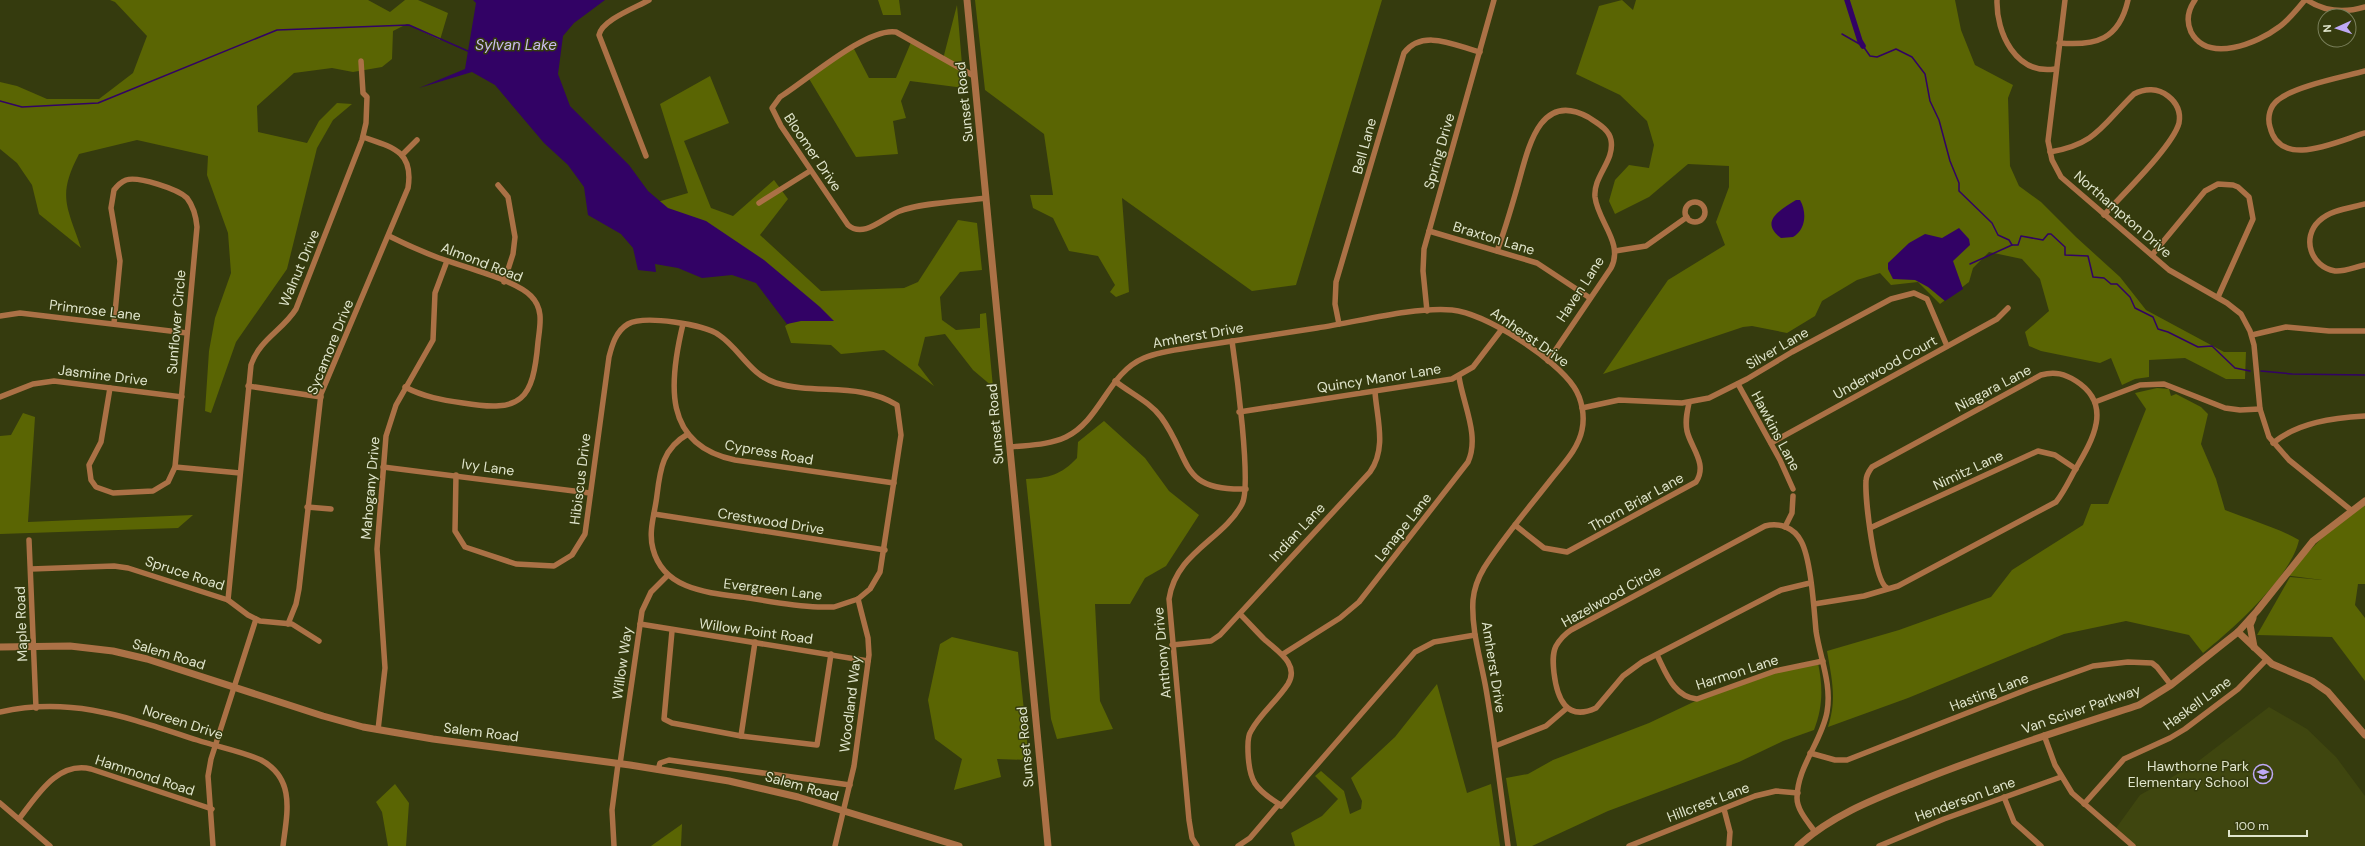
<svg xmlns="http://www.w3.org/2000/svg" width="2365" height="846" viewBox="0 0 2365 846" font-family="'DM Sans',sans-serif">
  <rect width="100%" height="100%" fill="#353b0e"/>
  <polygon fill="#3f460f" points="2269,707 2307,729 2336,757 2365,796 2365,846 2132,846 2114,831 2140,795 2192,766"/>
  <g fill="#5a6503">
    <path d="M 110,0 L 368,0 L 390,12 L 405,0 L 418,0 L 448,13 L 440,40 L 407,24 L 393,31 L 392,59 L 382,67 L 353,72 L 332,68 L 294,73 L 257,106 L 258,132 L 307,143 L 319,121 L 337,103 L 352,104 L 333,120 L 317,148 L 287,269 L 236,342 L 211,413 L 205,411 L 209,351 L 215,318 L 231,273 L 228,233 L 207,175 L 208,156 L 137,140 L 79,154 C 57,196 67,206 81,248 L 39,214 L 32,185 L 17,163 L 0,149 L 0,82 L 17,86 L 47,99 L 99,99 L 133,73 L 147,36 L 115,2 Z"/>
    <polygon points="878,0 899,0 901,15 883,15"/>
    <polygon points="975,0 1382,0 1296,285 1252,291 1122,198 1129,292 1116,297 1110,292 1115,285 1098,256 1069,251 1053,218 1033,208 1030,195 1053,195 1044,134 985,90"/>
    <polygon points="1622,0 1633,10 1636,0 1955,0 1961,30 1975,65 2013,85 2008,98 2010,166 2019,186 2041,202 2076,237 2120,277 2146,310 2224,352 2246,352 2245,379 2226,379 2185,358 2149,360 2149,377 2135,379 2122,385 2111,358 2100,363 2041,351 2029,346 2025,332 2049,311 2040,279 2022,259 1989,252 1973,268 1969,282 1940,304 1918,282 1891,285 1880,273 1857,280 1822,301 1815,316 1787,333 1752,326 1743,327 1603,374 1668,280 1725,245 1716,222 1729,187 1729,166 1688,164 1649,197 1615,214 1609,201 1615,180 1629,165 1649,168 1654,145 1647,121 1620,95 1576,74 1599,6"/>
    <polygon points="957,5 964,88 910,81 901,101 906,118 893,121 898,154 856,157 808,77 853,47 869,78 896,78 912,40 943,59"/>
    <polygon points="710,76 729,123 684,141 711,208 733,216 774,180 788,199 760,235 821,291 904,288 918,282 958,220 977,223 982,270 960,272 940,297 942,320 956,330 980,328 980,314 986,313 993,387 973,370 945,334 925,337 918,365 934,386 884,350 841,354 831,345 791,343 785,326 811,308 654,203 688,193 660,104"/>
    <path d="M 2157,388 L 2169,389 L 2171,396 L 2176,394 L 2201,407 L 2208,414 L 2201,444 L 2216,479 L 2225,510 C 2250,520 2276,527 2299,540 C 2291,577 2233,629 2203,653 L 2189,635 L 2126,621 L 2064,634 L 1908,698 L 1828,727 C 1837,699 1832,680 1827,651 L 1899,630 L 1991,597 L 2012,570 L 2083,525 L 2091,504 L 2108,504 L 2146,409 L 2135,393 Z"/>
    <polygon points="23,413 35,417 28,522 193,515 178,528 0,534 0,436 11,435"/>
    <path d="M 1104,421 L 1145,458 L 1169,491 L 1199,515 L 1166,566 L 1145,578 L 1130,604 L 1095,604 L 1100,701 L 1113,729 L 1057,739 L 1051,719 L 1026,479 C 1049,478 1061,475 1077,458 L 1078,442 Z"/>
    <polygon points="2365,502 2365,584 2358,584 2355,605 2365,618 2365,681 2332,637 2257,635 2290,577 2322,580 2285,575 2353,507"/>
    <polygon points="952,637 1018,652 1029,760 997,759 1001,777 954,790 962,759 935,739 928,700 940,644"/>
    <path d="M 1818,663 C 1823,687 1823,707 1814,730 L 1783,741 L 1739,762 L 1608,811 L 1532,846 L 1517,846 L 1506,778 L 1528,774 L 1553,760 L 1649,723 L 1704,697 L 1768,674 Z"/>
    <polygon points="1437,684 1467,793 1491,784 1500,846 1295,846 1291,833 1322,816 1338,799 1315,776 1321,771 1344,791 1350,814 1361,809 1362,801 1351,778 1395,737"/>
    <polygon points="395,784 409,803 406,846 388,846 382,812 376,802"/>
    <polygon points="682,824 681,846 651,846"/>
  </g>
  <g fill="#320265">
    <polygon points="473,0 605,0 574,23 563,36 558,74 570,106 629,165 648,191 668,208 706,221 764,260 820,307 834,321 801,321 787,324 756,283 732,275 702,278 678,268 655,264 656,272 638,270 633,248 621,234 588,215 584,187 568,165 544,143 495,85 472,72 419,88 465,69 476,3"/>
    <path d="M 1796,200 L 1800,200 C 1807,212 1806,230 1793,237 L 1781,238 C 1758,221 1782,209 1796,200 Z"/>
    <polygon points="1959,228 1969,239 1970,245 1953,261 1963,289 1945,301 1928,287 1915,280 1893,279 1888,269 1888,263 1909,243 1925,234 1942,238"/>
  </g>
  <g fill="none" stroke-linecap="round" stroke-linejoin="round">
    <g stroke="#320265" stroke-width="1.5">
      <polyline points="1842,34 1863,46 1870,56 1877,57 1896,49 1912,57 1925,74 1930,101 1939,120 1950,161 1959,183 1959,191 1992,223 1998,235 2009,240 2012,245"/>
      <polyline points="0,101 22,107 98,103 277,30 409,25 470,52"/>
      <polyline points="1970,264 2012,245 2018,245 2021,236 2043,240 2048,234 2051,234 2065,247 2065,255 2088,256 2093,277 2104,278 2111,284 2117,284 2130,297 2135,308 2153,317 2158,329 2168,332 2198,347 2212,346 2235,368 2250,371"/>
      <polyline points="2261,371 2292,374 2365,375"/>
    </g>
    <polyline stroke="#320265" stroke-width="5.5" points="1847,0 1860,41 1863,46"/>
    <g stroke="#ab7146" stroke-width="5.5">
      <path d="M 1997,0 C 1996,33 2016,75 2055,69"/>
      <polyline points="2065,0 2048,141 2052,160 2061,177 2169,270 2227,303 2241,314 2250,331 2254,345 2260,409 2269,437 2289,460 2352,511"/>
      <path d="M 2195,0 C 2188,10 2186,21 2191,32 C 2208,64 2258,43 2279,27 C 2289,20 2297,9 2305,0"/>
      <path d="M 2307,0 C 2325,12 2345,13 2365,7"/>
      <path d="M 2059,43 C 2096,46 2119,40 2128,0"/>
      <path d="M 2365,71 C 2343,77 2295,86 2278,100 C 2270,106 2267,117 2270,127 C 2280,170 2338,141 2365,133"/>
      <path d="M 974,76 L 896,32 C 867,27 806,81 780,97 L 772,108 L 781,126 L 848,225 C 864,239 884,217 900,211 C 919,203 964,201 986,198"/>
      <path d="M 2050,152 C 2097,144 2102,125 2134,94 C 2145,88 2158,88 2168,96 C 2177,103 2181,112 2179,123 C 2173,146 2122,195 2104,215"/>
      <polyline points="402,155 417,140"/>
      <path d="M 646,156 L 599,35 C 602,20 635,8 649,0"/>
      <polyline points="498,185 508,197 515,237 513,254 504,282"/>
      <circle cx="1695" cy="212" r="10"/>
      <polyline points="759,203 810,171"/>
      <path d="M 2365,204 C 2350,208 2330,210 2319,221 C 2301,238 2311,267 2335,271 C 2344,272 2355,267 2365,265"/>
      <polyline points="1429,231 1537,263 1590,298"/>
      <path d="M 389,236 C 405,244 423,252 439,258 C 461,266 516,280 531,296 C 544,309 540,325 538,342 C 533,400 522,413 463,403 C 442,400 424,397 405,387"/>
      <path d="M 1497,251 C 1505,230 1511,209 1517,188 C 1527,155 1537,89 1588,117 C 1597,123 1609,129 1611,140 C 1615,161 1593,176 1595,197 C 1598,222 1624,243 1611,268 L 1548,361"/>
      <polyline points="1615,251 1646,246 1687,217"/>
      <polyline points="2152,255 2205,191 2218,184 2233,185 2238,187 2249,197 2253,219 2218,297"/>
      <polyline points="1427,311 1423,271 1424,249 1494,0"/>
      <polyline points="0,316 20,313 187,333"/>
      <path d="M 683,324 C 669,382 662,445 735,460 L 894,483"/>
      <path d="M 1339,324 L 1335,304 L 1336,282 L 1404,53 C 1423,28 1456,46 1480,52"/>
      <polyline points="2252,335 2286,327 2329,331 2365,331"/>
      <path d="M 1115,381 C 1130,393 1150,402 1161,417 C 1192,459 1178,491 1246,489"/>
      <polyline points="1738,384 1780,460 1793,489"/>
      <polyline points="248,386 321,397"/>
      <path d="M 110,388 L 101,442 L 89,465 L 91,480 L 96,487 L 113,493 L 153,491 L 168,482 L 175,467 L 197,227 C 196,216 194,207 187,198 C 178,189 138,176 126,180 C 121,182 117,186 114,190 L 111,208 L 120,261 L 114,323"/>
      <polyline points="0,397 33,384 54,381 182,397"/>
      <polyline points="2095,402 2140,385 2164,384 2225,408 2240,410 2260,409"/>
      <polyline points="1582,408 1619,400 1682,403 1709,398 1747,379 1792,352 1891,299 1914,293 1927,299 1947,346"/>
      <polyline points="1239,412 1452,379 1473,367 1502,329"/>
      <polyline points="1771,443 1997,319 2008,308"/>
      <path d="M 2273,443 C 2299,422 2333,418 2365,416"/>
      <path d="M 1011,447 C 1029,445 1049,445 1066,437 C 1101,420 1108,373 1144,358 C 1161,351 1182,349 1200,346 C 1239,340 1278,334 1317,328 C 1359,322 1409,307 1452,310 C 1485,313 1556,359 1574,387 C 1582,399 1585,416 1582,430 C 1578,450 1561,466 1549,482 C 1527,510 1503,538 1484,568 C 1478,578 1474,589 1473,600 C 1471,630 1481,660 1486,689 C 1495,741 1501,794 1508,846"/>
      <polyline points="175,467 240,473"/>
      <polyline points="383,467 590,493"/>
      <path d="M 456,475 L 455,531 L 465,547 L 516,564 L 554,566 L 572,555 L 585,534 L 609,357 C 612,345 616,331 628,324 C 644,315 704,324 719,335 C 740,349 750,375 776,383 C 815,395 860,382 897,405 L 901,435 L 880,572 L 870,589 L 858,599 L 834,607 L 818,607 C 795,606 772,602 749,598 C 713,593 664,592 653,549 C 648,531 655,513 657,495 C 660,469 663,448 688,434"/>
      <polyline points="307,507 331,509"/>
      <polyline points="654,514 885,550"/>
      <path d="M 1515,525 L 1544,548 L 1567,552 L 1696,482 C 1708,464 1691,448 1687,431 C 1685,421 1687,412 1689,403"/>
      <polyline points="1785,527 1792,513 1793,496"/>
      <polyline points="1870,528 2038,451 2055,455 2076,469"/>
      <polyline points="29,540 36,708"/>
      <polyline points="31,569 114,566 128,568 228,600 248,615 260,621 292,624 319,641"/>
      <path d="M 1810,583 L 1781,590 L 1642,662 L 1623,676 L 1596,708 C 1566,722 1557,698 1554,673 C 1553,664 1552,654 1556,646 C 1560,639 1565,634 1571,630 L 1765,526 C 1780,522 1794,528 1801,541 C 1811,559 1814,609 1816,631 C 1820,658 1832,684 1827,712 C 1822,741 1797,767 1797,798 C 1797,810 1808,822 1815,832"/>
      <path d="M 228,600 L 251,365 C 259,340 283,330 296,309 L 362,140 L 366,123 L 367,97 L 363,93 L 361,61"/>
      <path d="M 1814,604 L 1864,596 L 1898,586 L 2056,502 C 2064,492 2069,481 2075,470 C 2092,441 2114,405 2076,381 C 2065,374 2055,371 2041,375 L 1872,467 C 1869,471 1866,476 1866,481 C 1865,498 1874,581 1887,588"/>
      <path d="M 1240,614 C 1248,622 1256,631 1264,639 C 1277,651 1300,664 1288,684 C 1277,701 1260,714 1251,731 C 1247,737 1248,745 1248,752 C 1249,781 1255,789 1279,804"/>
      <path d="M 288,624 L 296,604 L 299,589 L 321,394 L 408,188 C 414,151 392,147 363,137"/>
      <polyline points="640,624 868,661"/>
      <polyline points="672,631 664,719 672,723 741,736 817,745 831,654"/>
      <path d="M 1172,645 L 1211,641 L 1220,635 L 1370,472 C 1387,448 1377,419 1375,392"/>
      <path d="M 1283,654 L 1340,618 L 1359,602 L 1468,462 C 1480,436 1463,404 1459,377"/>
      <path d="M 1657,655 C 1666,673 1674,697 1697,699 L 1775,671 L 1823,661"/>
      <path d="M 0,712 C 73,696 129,718 197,740 C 218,747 241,751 261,760 C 296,779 287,813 283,846"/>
      <polyline points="378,730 385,668 377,549 386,436 396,405 433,340 435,293 447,261"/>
      <polyline points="2044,735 2055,765 2072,793 2133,846"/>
      <polyline points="741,736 755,642"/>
      <polyline points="1495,746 1546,726 1567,708"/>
      <polyline points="1810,753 1835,760 1847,760 2031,688 2093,666 2128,662 2152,663 2157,667 2171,685"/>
      <polyline points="620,764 642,611 651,592 668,575"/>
      <polyline points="658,770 660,763 669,760 850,785"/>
      <polyline points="2004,797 2014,822 2041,846"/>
      <polyline points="0,803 50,846"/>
      <polyline points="2084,804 2124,759 2170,738 2185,729 2238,689 2266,660"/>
      <polyline points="1724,809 1730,832 1729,846"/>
      <path d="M 19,819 C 37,796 57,761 91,769 L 212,809"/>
      <polyline points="213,846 208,776 211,759 256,619"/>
      <polyline points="614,846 612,810 618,764"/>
      <polyline points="835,846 854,766 869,655 868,638 858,599"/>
      <path d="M 1197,846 L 1192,838 L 1189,820 L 1169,599 C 1176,552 1223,540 1242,504 C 1252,486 1236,368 1232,341"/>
      <polyline points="1238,846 1250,838 1279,804 1281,806 1415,652 1434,642 1475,635"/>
      <polyline points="1629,846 1755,796 1776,791 1798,793"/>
      <polyline points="1879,846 1944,819 2061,777"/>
    </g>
    <g stroke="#ab7146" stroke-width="7">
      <polyline points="967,0 1048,846"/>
      <polyline points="2253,618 2250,625 2254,647"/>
      <polyline points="2238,632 2272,664 2312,681 2328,692 2365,735"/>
      <polyline points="0,647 70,646 113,651 147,659 323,716 363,727 433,739 630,765 729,781 798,797 959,846"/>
      <path d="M 1798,846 C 1831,816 1872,800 1912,784 C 1986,754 2062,730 2139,705 L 2171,685 L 2238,632 L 2257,611 L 2313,541 L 2365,501"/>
    </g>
  </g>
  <defs>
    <g id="school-ring" transform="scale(1)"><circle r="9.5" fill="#353b0e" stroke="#bea9f5" stroke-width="1.5"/><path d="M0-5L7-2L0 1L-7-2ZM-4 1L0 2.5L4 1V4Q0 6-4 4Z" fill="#bea9f5"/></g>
  </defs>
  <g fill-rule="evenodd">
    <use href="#school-ring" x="2263" y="774"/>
  </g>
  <g text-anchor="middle" stroke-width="3" stroke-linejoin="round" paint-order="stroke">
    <g font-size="14" fill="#e0e5cc" stroke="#353b0e">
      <text transform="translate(964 102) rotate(-96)" y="5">Sunset Road</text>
      <text transform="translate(1364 146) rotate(-75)" y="5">Bell Lane</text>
      <text transform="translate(1439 151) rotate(-74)" y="5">Spring Drive</text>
      <text transform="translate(813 152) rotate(56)" y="5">Bloomer Drive</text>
      <text transform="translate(2123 214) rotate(41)" y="5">Northampton Drive</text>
      <text transform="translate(1494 238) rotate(17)" y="5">Braxton Lane</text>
      <text transform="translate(482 262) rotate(21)" y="5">Almond Road</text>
      <text transform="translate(299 268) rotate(-67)" y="5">Walnut Drive</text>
      <text transform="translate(1580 289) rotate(-57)" y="5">Haven Lane</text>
      <text transform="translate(95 310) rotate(7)" y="5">Primrose Lane</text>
      <text transform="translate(176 322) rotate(-85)" y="5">Sunflower Circle</text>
      <text transform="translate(1198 335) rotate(-10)" y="5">Amherst Drive</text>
      <text transform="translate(1530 337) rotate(35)" y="5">Amherst Drive</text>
      <text transform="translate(330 347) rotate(-68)" y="5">Sycamore Drive</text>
      <text transform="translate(1777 348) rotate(-30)" y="5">Silver Lane</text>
      <text transform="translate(1885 367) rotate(-29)" y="5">Underwood Court</text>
      <text transform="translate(103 375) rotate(7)" y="5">Jasmine Drive</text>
      <text transform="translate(1379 378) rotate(-9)" y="5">Quincy Manor Lane</text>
      <text transform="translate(1993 388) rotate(-28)" y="5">Niagara Lane</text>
      <text transform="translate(995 424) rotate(-95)" y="5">Sunset Road</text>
      <text transform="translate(1776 431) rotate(62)" y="5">Hawkins Lane</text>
      <text transform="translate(769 452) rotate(10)" y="5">Cypress Road</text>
      <text transform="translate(488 467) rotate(8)" y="5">Ivy Lane</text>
      <text transform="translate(1968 470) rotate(-25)" y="5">Nimitz Lane</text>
      <text transform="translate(580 479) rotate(-83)" y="5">Hibiscus Drive</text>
      <text transform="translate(370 488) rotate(-85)" y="5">Mahogany Drive</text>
      <text transform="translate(1636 502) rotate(-29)" y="5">Thorn Briar Lane</text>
      <text transform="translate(771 521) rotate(9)" y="5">Crestwood Drive</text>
      <text transform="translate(1403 527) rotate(-52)" y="5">Lenape Lane</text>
      <text transform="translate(1297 532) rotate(-47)" y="5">Indian Lane</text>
      <text transform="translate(185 573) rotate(18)" y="5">Spruce Road</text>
      <text transform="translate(773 589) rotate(7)" y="5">Evergreen Lane</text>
      <text transform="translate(1611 596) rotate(-29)" y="5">Hazelwood Circle</text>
      <text transform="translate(21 624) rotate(-92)" y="5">Maple Road</text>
      <text transform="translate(756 631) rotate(8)" y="5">Willow Point Road</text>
      <text transform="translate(1162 653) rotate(-95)" y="5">Anthony Drive</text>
      <text transform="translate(169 654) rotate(17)" y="5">Salem Road</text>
      <text transform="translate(622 663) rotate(-82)" y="5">Willow Way</text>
      <text transform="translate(1494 667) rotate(81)" y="5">Amherst Drive</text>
      <text transform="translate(1737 672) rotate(-18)" y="5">Harmon Lane</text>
      <text transform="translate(1989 692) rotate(-21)" y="5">Hasting Lane</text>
      <text transform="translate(2197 703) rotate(-36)" y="5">Haskell Lane</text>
      <text transform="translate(850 704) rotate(-83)" y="5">Woodland Way</text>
      <text transform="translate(2081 709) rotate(-19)" y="5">Van Sciver Parkway</text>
      <text transform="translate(183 722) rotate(18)" y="5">Noreen Drive</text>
      <text transform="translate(481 732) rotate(7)" y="5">Salem Road</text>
      <text transform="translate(1025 747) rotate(-95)" y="5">Sunset Road</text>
      <text transform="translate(145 775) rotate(18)" y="5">Hammond Road</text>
      <text transform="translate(802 786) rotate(16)" y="5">Salem Road</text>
      <text transform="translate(1965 799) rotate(-20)" y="5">Henderson Lane</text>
      <text transform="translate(1708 802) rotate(-21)" y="5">Hillcrest Lane</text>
    </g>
    <g font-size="14" fill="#e0e5cc" stroke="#353b0e" text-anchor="end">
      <text x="2249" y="771">Hawthorne Park<tspan x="2249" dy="16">Elementary School</tspan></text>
    </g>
    <g font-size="15" font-style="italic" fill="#cabdef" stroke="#353b0e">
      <text x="516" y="50">Sylvan Lake</text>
    </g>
  </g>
  <g transform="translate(2337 28) rotate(267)"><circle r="19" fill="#353b0e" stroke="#797f5a"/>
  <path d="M0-3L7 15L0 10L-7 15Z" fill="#bea9f5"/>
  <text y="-6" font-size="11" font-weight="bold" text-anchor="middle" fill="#e0e5cc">N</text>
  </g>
  <path d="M2229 830v6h78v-6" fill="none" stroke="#e0e5cc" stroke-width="2"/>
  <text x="2235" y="830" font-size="12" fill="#e0e5cc" stroke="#353b0e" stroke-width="3" paint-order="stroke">100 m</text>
</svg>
